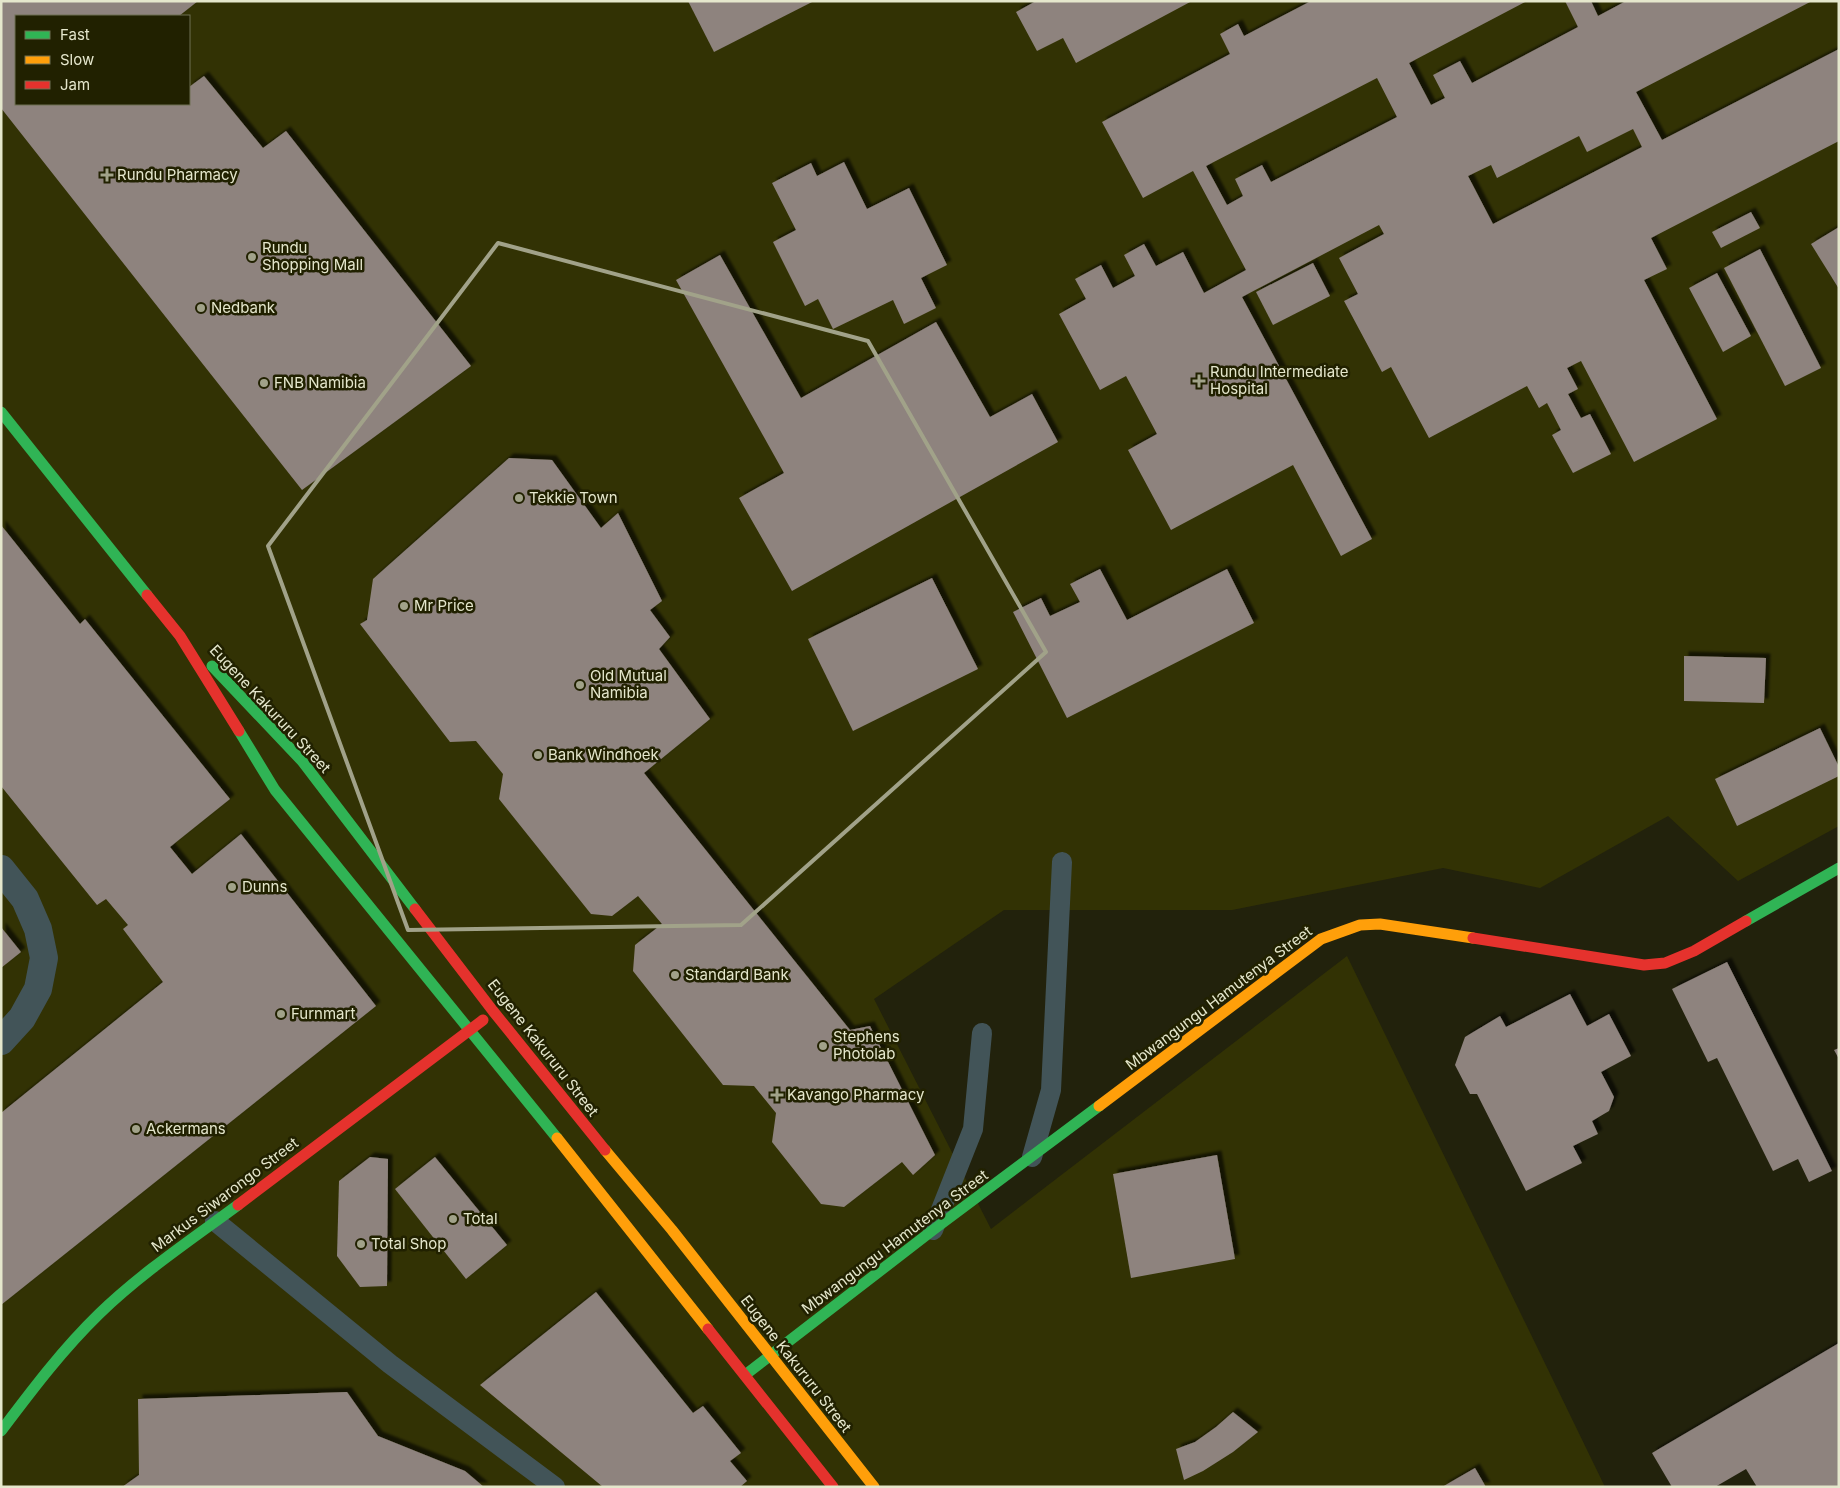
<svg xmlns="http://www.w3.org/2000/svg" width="1840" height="1488" viewBox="0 0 1840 1488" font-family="Inter,sans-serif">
  <defs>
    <filter id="shadow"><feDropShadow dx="4.5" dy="-4.5" stdDeviation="1" flood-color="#0009"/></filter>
  </defs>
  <rect width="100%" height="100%" fill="#22220c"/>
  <path fill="#323204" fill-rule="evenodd" d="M 1,1 L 1839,1 L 1839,826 L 1738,881 L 1668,816 L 1540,888 L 1443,868 L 1232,910 L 1004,910 L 874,999 L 991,1229 L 1347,956 L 1605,1487 L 1,1487 ZM 16,16 L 189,16 L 189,104 L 16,104 Z"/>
  <g fill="#8e837e" fill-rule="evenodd" filter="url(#shadow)">
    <polygon points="1,1 198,1 179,16 16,16 16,104 162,104 163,105 165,104 189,104 189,87 204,76 263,148 286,131 471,366 302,490 1,108"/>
    <polygon points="688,1 814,1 714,52"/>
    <polygon points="1036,1 1192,1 1076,63 1063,38 1037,51 1016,12"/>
    <path d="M 1311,1 L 1527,1 L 1409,63 L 1431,105 L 1445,98 L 1433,75 L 1460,61 L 1472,83 L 1578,27 L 1565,1 L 1591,1 L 1598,16 L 1626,1 L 1812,1 L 1636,92 L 1662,140 L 1839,49 L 1839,141 L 1651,238 L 1667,269 L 1644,280 L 1717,419 L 1634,462 L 1581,361 L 1567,368 L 1578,389 L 1568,394 L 1581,418 L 1590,414 L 1611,454 L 1573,473 L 1552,435 L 1561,430 L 1547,403 L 1539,408 L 1527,386 L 1429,438 L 1391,367 L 1382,372 L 1344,301 L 1358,294 L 1339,258 L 1384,234 L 1379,225 L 1242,297 L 1372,539 L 1341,556 L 1293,465 L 1171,530 L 1128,450 L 1157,434 L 1126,376 L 1100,390 L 1059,314 L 1086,299 L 1075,279 L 1101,265 L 1113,288 L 1135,276 L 1124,255 L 1144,244 L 1156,266 L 1183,252 L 1204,293 L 1246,270 L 1193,171 L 1143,198 L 1102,122 L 1230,54 L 1220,34 L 1238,24 L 1244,36 ZM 1377,78 L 1397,117 L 1271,182 L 1262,165 L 1235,179 L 1243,196 L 1227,205 L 1206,166 ZM 1633,129 L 1642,147 L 1493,224 L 1468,176 L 1491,165 L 1497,178 L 1579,136 L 1587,152 Z"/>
    <polygon points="844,162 867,209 909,188 947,265 921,278 936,308 904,324 893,300 833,329 818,299 805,306 773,242 796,230 772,183 811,163 817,176"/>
    <polygon points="1751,212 1760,228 1721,248 1712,232"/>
    <polygon points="1839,227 1839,289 1811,244"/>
    <polygon points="1760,249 1821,368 1785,386 1724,268"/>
    <polygon points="720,255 801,398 936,322 990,417 1032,394 1058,442 792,591 739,498 784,473 676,280"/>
    <polygon points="1313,263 1330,296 1273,325 1256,292"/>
    <polygon points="1717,273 1751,336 1723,352 1689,288"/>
    <polygon points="509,458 552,460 601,528 618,513 662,601 650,610 670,637 659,649 710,719 644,773 850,1030 870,1026 935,1155 913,1175 902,1162 844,1207 821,1204 772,1142 776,1113 754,1086 723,1085 633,971 635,945 662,924 638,896 612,916 591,914 499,799 503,774 476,741 450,742 360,624 367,620 373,579"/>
    <polygon points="1,525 80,624 85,619 230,799 170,847 192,874 241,834 376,1006 1,1305 1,1113 163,982 123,929 128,925 106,899 97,905 1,786"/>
    <polygon points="1100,569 1127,620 1227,569 1254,623 1067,718 1013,612 1041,598 1050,616 1080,602 1070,584"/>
    <polygon points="932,578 978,669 853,731 808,639"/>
    <polygon points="1684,656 1766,658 1764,703 1684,701"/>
    <polygon points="1820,728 1839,767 1839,776 1737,826 1715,779"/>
    <polygon points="1,927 21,952 1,968"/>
    <polygon points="1727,962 1832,1171 1809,1182 1798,1159 1773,1171 1717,1058 1708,1062 1672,989"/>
    <polygon points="1570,994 1587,1026 1609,1014 1631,1056 1601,1072 1614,1097 1609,1111 1592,1121 1598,1134 1573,1146 1582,1163 1526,1191 1477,1094 1470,1094 1455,1065 1465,1037 1500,1016 1506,1027"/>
    <polygon points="1839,1048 1839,1059 1834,1050"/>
    <polygon points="1217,1155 1235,1259 1131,1278 1113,1174"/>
    <polygon points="370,1157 388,1159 387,1286 360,1287 337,1256 339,1181"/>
    <polygon points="435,1157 507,1245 466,1279 395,1189"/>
    <polygon points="596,1292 693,1413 703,1406 741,1453 730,1461 747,1481 740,1487 603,1487 480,1385"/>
    <polygon points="1839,1343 1839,1487 1757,1487 1746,1469 1715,1487 1672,1487 1652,1453"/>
    <polygon points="347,1392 378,1436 465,1471 484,1487 122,1487 139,1475 138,1399"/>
    <polygon points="1233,1412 1258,1432 1233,1452 1203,1471 1184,1480 1176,1449 1195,1442 1216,1427"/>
    <polygon points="1475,1468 1486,1487 1442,1487"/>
  </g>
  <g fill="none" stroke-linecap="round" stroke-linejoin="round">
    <g stroke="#425458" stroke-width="20">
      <polyline points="1032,1157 1051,1090 1062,862"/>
      <polyline points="215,1221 390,1364 555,1487"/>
      <polyline points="933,1230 973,1129 982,1033"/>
    </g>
    <polyline stroke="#425458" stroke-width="28" points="1,869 25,899 38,929 44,958 38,989 22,1018 1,1041"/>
    <g stroke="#30b455" stroke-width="11">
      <polyline points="1,412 147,595"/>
      <polyline points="212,666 302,761 415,909"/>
      <polyline points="239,731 275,790 557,1138"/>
      <polyline points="1746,921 1839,868"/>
      <polyline points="745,1375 933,1230 1099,1106"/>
      <path d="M 1,1431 C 32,1390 62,1350 99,1314 C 140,1274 192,1239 238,1205"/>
    </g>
    <g stroke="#ff9f0a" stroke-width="11">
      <polyline points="1099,1106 1321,939 1360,925 1380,924 1473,938"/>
      <polyline points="557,1138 708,1329"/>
      <polyline points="605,1150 672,1230 874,1487"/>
    </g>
    <g stroke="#e5322d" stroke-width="11">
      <polyline points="147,595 180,636 239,731"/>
      <polyline points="415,909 493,1011 605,1150"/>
      <polyline points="1473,938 1644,965 1665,963 1694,951 1746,921"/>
      <polyline points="238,1205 483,1020"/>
      <polyline points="708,1329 833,1487"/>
    </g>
  </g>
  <path fill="none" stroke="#a1a289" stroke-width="4" stroke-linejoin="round" d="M 498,243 L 868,341 L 1046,652 L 741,925 L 408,930 L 268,546 Z"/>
  <g fill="#a1a289" stroke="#212100" stroke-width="2">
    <path d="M104.5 167.5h5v5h5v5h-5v5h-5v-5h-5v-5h5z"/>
    <circle cx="252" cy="257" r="5"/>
    <circle cx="201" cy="308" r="5"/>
    <path d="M1196.5 373.5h5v5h5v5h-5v5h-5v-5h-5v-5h5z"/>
    <circle cx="264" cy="383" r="5"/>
    <circle cx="519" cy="498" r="5"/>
    <circle cx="404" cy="606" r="5"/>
    <circle cx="580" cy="685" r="5"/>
    <circle cx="538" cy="755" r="5"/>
    <circle cx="232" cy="887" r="5"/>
    <circle cx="675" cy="975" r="5"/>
    <circle cx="281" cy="1014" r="5"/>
    <circle cx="823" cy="1046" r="5"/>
    <path d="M774.5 1087.5h5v5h5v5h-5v5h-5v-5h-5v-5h5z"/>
    <circle cx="136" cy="1129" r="5"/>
    <circle cx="453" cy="1219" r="5"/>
    <circle cx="361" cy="1244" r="5"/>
  </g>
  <g text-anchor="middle" stroke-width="5" stroke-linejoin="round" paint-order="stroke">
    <g font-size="15" fill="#e5e7cc" stroke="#212100" text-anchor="start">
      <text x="117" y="180">Rundu Pharmacy</text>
      <text x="262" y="253">Rundu<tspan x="262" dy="17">Shopping Mall</tspan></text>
      <text x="211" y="313">Nedbank</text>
      <text x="1210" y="377">Rundu Intermediate<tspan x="1210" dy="17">Hospital</tspan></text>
      <text x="274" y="388">FNB Namibia</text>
      <text x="529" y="503">Tekkie Town</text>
      <text x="414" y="611">Mr Price</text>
      <text x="590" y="681">Old Mutual<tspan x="590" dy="17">Namibia</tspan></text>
      <text x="548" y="760">Bank Windhoek</text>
      <text x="242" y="892">Dunns</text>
      <text x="685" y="980">Standard Bank</text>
      <text x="291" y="1019">Furnmart</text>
      <text x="833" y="1042">Stephens<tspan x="833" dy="17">Photolab</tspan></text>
      <text x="787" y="1100">Kavango Pharmacy</text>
      <text x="146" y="1134">Ackermans</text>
      <text x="463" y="1224">Total</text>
      <text x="371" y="1249">Total Shop</text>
    </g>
    <g font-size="15" fill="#e5e7cc" stroke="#212100">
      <text transform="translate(270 709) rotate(47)" y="5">Eugene Kakururu Street</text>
      <text transform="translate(1219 998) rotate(-37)" y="5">Mbwangungu Hamutenya Street</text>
      <text transform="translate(543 1048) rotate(52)" y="5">Eugene Kakururu Street</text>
      <text transform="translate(225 1195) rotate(-37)" y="5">Markus Siwarongo Street</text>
      <text transform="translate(895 1242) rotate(-37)" y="5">Mbwangungu Hamutenya Street</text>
      <text transform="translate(796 1364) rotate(52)" y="5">Eugene Kakururu Street</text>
    </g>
  </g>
  <rect width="1840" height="1488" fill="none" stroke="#e5e7cc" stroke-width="5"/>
  <rect x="15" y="15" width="175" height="90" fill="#212100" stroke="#6f7052"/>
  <rect x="25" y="31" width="25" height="8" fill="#30b455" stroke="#6f7052"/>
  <text x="60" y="40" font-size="15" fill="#e5e7cc">Fast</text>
  <rect x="25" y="56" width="25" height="8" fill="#ff9f0a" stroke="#6f7052"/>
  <text x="60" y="65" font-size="15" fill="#e5e7cc">Slow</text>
  <rect x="25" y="81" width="25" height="8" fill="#e5322d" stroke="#6f7052"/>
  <text x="60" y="90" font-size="15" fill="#e5e7cc">Jam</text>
</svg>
